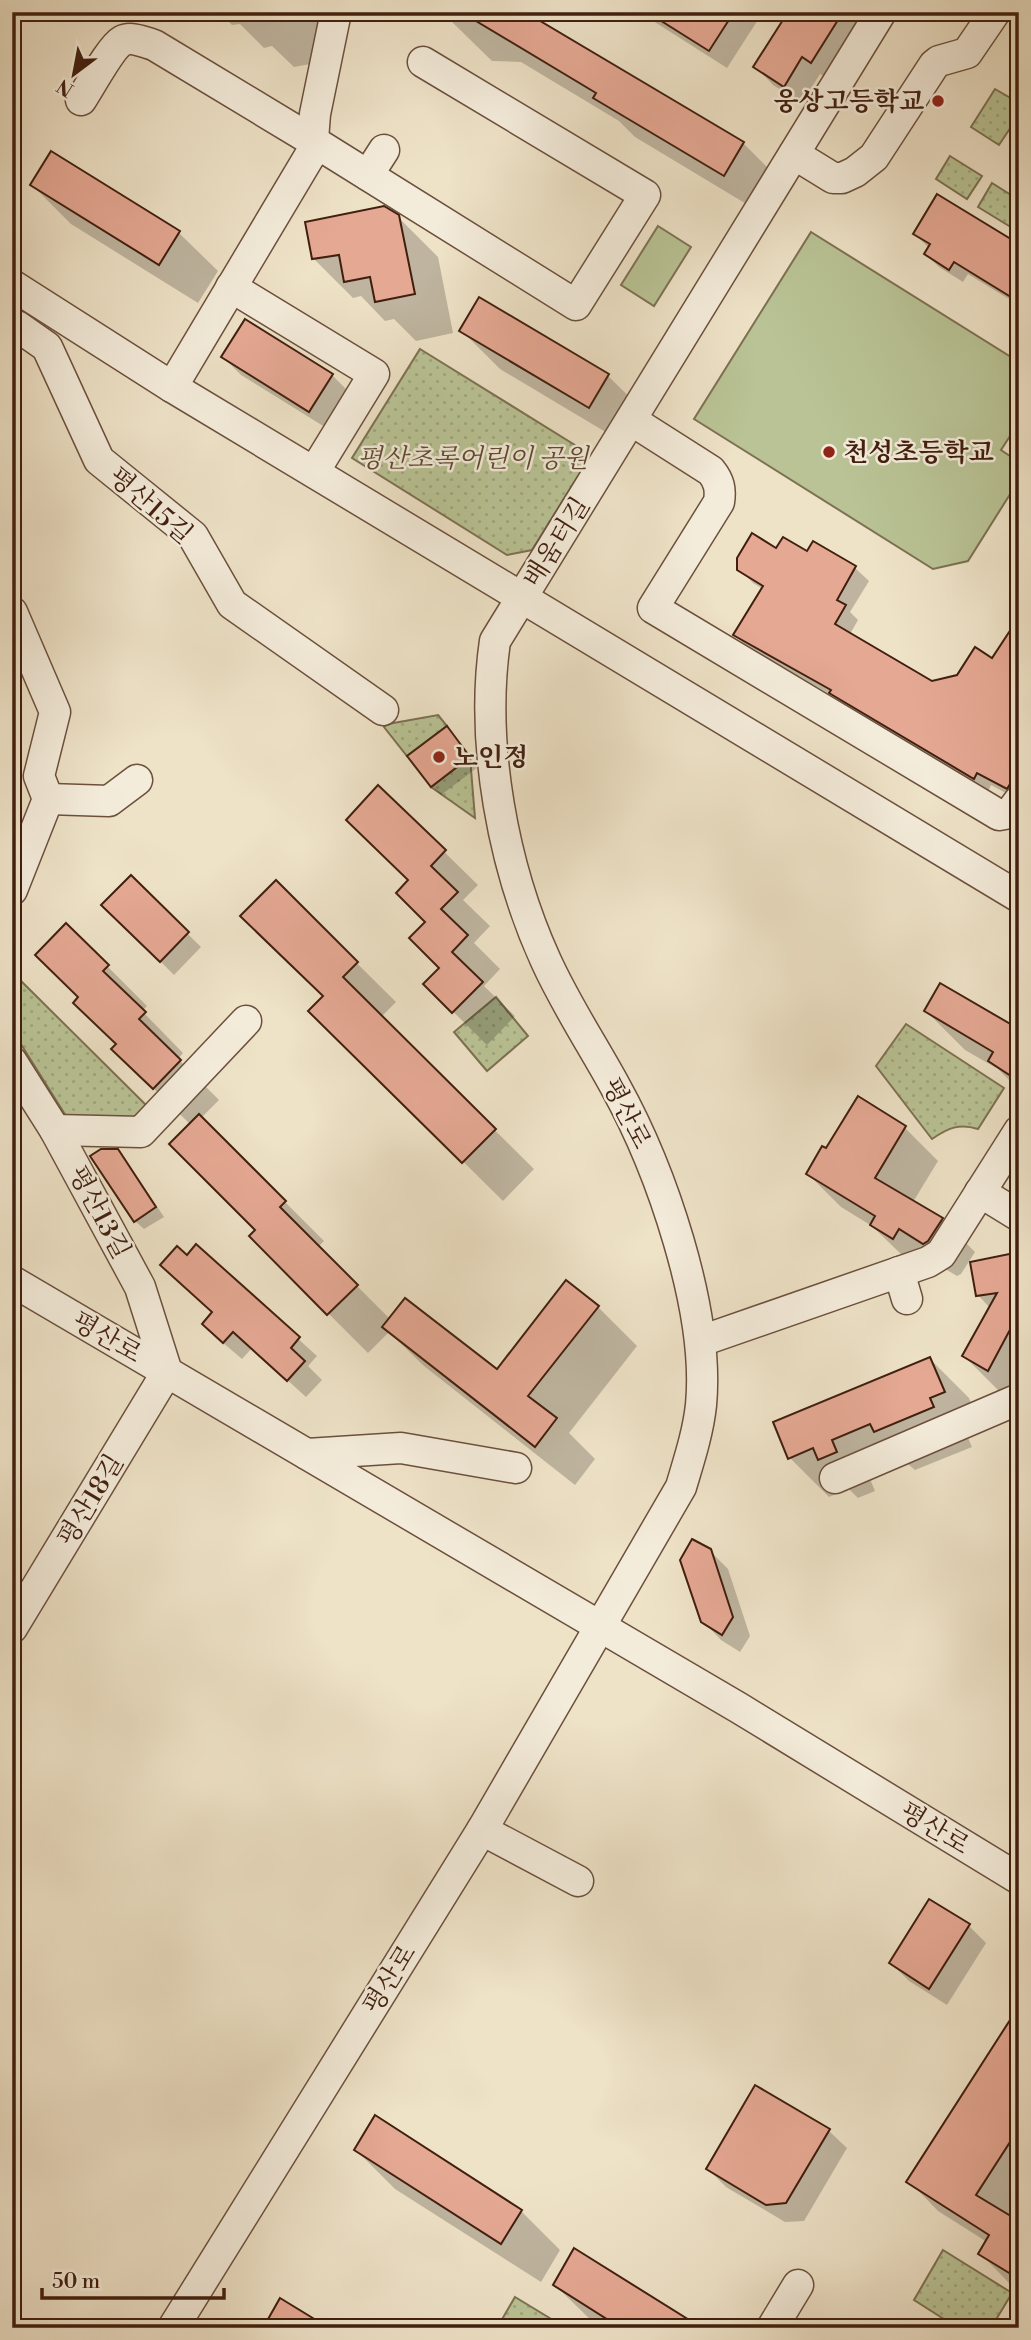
<svg xmlns="http://www.w3.org/2000/svg" width="1031" height="2340" viewBox="0 0 1031 2340" font-family="'Libre Bodoni','Noto Serif KR',serif">
  <defs>
    <pattern id="park-dots" width="8" height="8" patternUnits="userSpaceOnUse" patternTransform="scale(1.75)"><rect width="8" height="8" fill="#b9c395"/><path d="M2 2h.1M6 6h.1" fill="none" stroke="#a0a77f" stroke-width="1.8" stroke-linecap="round"/></pattern>
  </defs>
  <rect width="100%" height="100%" fill="#eee2c7"/>
  <filter id="stains"><feTurbulence type="fractalNoise" baseFrequency=".00286" numOctaves="4"/><feColorMatrix values="0 0 0 0 .2 0 0 0 0 .09 0 0 0 0 .02 0 0 0 .5 -.17"/></filter>
  <radialGradient id="worn" r=".72"><stop offset=".6" stop-color="#630" stop-opacity="0"/><stop offset="1" stop-color="#630" stop-opacity=".3"/></radialGradient>
  <g fill="#b9c395" stroke="#7d7152" stroke-width="2">
    <polygon points="658,226 691,247 654,306 621,285"/>
    <polygon points="811,232 1019,362 1019,422 1001,450 1019,462 1019,480 968,561 933,569 694,419"/>
  </g>
  <g fill="url(#park-dots)" stroke="#7d7152" stroke-width="2">
    <polygon points="995,89 1019,103 1019,115 999,145 971,127"/>
    <polygon points="950,156 982,176 967,199 936,179"/>
    <polygon points="992,183 1019,200 1019,211 1009,226 978,207"/>
    <polygon points="420,349 591,455 532,550 507,555 352,458"/>
    <polygon points="438,715 447,726 407,756 384,727 388,724"/>
    <polygon points="470,757 475,818 431,787"/>
    <polygon points="12,972 154,1113 137,1128 66,1116 12,1030"/>
    <polygon points="496,997 528,1036 487,1071 454,1032"/>
    <path d="M 906,1024 L 1004,1088 L 978,1129 C 959,1123 948,1128 932,1139 L 876,1066 Z"/>
    <polygon points="943,2250 1012,2293 991,2328 958,2328 914,2300"/>
    <polygon points="515,2297 566,2328 497,2328"/>
  </g>
  <g fill="#0003">
    <polygon points="219,12 322,12 332,60 294,67 272,46 264,48 240,24 232,25"/>
    <polygon points="453,12 522,12 743,143 782,182 763,214 635,137 619,121 521,62 492,61 452,22"/>
    <polygon points="639,12 763,12 727,68"/>
    <polygon points="806,12 872,12 830,80 820,74 802,103 773,85 756,67"/>
    <polygon points="32,185 178,232 218,271 198,303 71,224"/>
    <polygon points="398,217 438,257 453,333 416,341 394,319 385,321 361,296 353,298 314,259"/>
    <polygon points="915,234 1019,246 1019,305 968,274 963,282 939,267 926,254 929,248"/>
    <polygon points="480,299 608,376 648,415 629,446 500,369 461,330"/>
    <polygon points="223,357 332,375 350,393 328,429 241,375"/>
    <polygon points="1019,437 1019,456 1011,449"/>
    <polygon points="814,543 855,568 869,581 850,612 858,620 850,634 932,683 958,677 992,660 1019,620 1019,800 991,785 988,792 845,706 837,698 748,648 735,635 763,589 753,583 739,569 777,550 808,553"/>
    <polygon points="447,729 478,767 441,795 432,786"/>
    <polygon points="378,787 478,885 463,900 490,926 474,943 500,969 484,986 515,1016 487,1045 425,984 441,969 427,922 410,881"/>
    <polygon points="131,878 201,947 174,975 104,905"/>
    <polygon points="276,883 396,1002 381,1017 534,1169 503,1201 311,1011 325,997"/>
    <polygon points="66,925 147,1006 142,1011 183,1053 178,1059 219,1100 201,1118 324,1241 318,1247 390,1319 497,1372 598,1307 637,1346 569,1433 595,1459 575,1485 424,1366 389,1332 368,1353 251,1236 257,1230 191,1125 153,1088 80,998"/>
    <polygon points="926,1011 1019,1031 1019,1090 998,1069 965,1050"/>
    <polygon points="858,1098 905,1128 938,1161 913,1202 942,1219 975,1252 961,1274 957,1276 932,1261 905,1258 872,1226 841,1207 808,1174 826,1151"/>
    <polygon points="117,1151 126,1160 164,1217 144,1229 135,1221"/>
    <polygon points="196,1246 317,1356 308,1366 322,1380 306,1397 252,1348 242,1359 222,1342"/>
    <polygon points="1019,1255 1019,1405 1007,1399 964,1356 990,1308 978,1295"/>
    <polygon points="930,1359 969,1398 983,1431 968,1438 972,1447 915,1470 908,1464 870,1479 875,1491 858,1498 849,1489 829,1497 790,1458"/>
    <polygon points="710,1551 728,1569 750,1636 740,1652 721,1640 703,1621"/>
    <polygon points="969,1926 986,1943 947,2005 909,1981 891,1963"/>
    <polygon points="1019,2010 1019,2203 1010,2218 1019,2223 1019,2289 1009,2283 980,2253 987,2242 938,2211 909,2181"/>
    <polygon points="756,2088 829,2131 847,2148 804,2221 785,2222 726,2187 708,2169"/>
    <polygon points="356,2150 521,2211 560,2250 541,2282 395,2189"/>
    <polygon points="555,2285 699,2328 599,2328"/>
  </g>
  <g fill="#e5a893" stroke="#411f0f" stroke-width="2">
    <polygon points="461,12 525,12 744,142 724,176 593,98 596,93"/>
    <polygon points="647,12 734,12 709,51"/>
    <polygon points="788,12 843,12 811,63 802,57 784,87 753,67"/>
    <polygon points="51,151 180,231 159,265 30,185"/>
    <polygon points="937,194 1019,244 1019,302 954,262 949,270 924,254 930,244 913,234"/>
    <polygon points="384,206 399,215 415,294 375,302 370,277 344,282 339,255 312,259 305,222"/>
    <polygon points="479,297 609,374 589,408 459,331"/>
    <polygon points="245,319 333,374 309,412 221,357"/>
    <polygon points="752,533 776,548 783,537 807,551 813,541 856,566 837,600 846,605 835,624 932,681 957,675 975,647 992,658 1019,617 1019,769 1007,789 977,773 974,779 829,693 831,690 733,635 763,586 737,570 737,558"/>
    <polygon points="447,726 470,757 431,787 407,756"/>
    <polygon points="378,785 446,850 431,866 458,892 441,909 468,935 452,952 483,982 452,1013 423,984 439,968 409,938 425,922 396,893 408,880 346,820"/>
    <polygon points="131,875 189,932 160,962 101,905"/>
    <polygon points="276,880 358,962 343,977 496,1129 462,1163 308,1011 323,996 240,916"/>
    <polygon points="66,923 109,965 103,971 146,1012 139,1019 181,1060 153,1089 111,1049 116,1044 73,1003 78,997 35,955"/>
    <polygon points="940,983 1019,1029 1019,1063 1011,1076 988,1061 993,1052 924,1011"/>
    <polygon points="858,1096 906,1126 875,1178 943,1218 928,1241 923,1244 899,1229 893,1239 870,1225 875,1216 806,1174 822,1146 826,1148"/>
    <polygon points="199,1114 286,1201 280,1207 358,1285 327,1315 249,1236 255,1230 169,1144"/>
    <polygon points="101,1149 118,1149 156,1207 134,1222 90,1156"/>
    <polygon points="196,1244 300,1337 291,1348 305,1361 287,1381 233,1332 223,1343 202,1324 212,1312 160,1265 177,1246 187,1255"/>
    <polygon points="1019,1252 1019,1327 1013,1324 988,1371 962,1356 997,1293 976,1296 970,1262"/>
    <polygon points="566,1280 599,1306 528,1396 557,1418 535,1447 382,1327 405,1298 497,1369"/>
    <polygon points="930,1357 945,1392 930,1398 934,1407 874,1432 870,1424 832,1440 837,1452 818,1460 813,1448 788,1459 773,1422"/>
    <polygon points="692,1539 711,1549 733,1617 722,1635 701,1622 680,1560"/>
    <polygon points="929,1899 970,1924 929,1989 889,1963"/>
    <polygon points="1019,2006 1019,2128 976,2195 1019,2221 1019,2279 978,2254 989,2235 906,2182"/>
    <polygon points="755,2085 830,2129 786,2203 766,2205 706,2169"/>
    <polygon points="375,2115 522,2210 501,2244 354,2150"/>
    <polygon points="574,2248 702,2328 621,2328 553,2285"/>
    <polygon points="280,2298 329,2328 263,2328"/>
  </g>
  <g fill="none" stroke-linecap="round" stroke-linejoin="round">
    <g stroke="#6c503d" stroke-width="33">
      <g id="minor">
        <path d="M 81,100 C 89,88 111,47 122,41 C 131,36 144,42 154,45 L 313,141 L 576,305 L 645,195 L 423,62"/>
        <polyline points="794,154 833,178 842,178 855,172 874,157 934,65 939,61 967,53 995,12"/>
        <polyline points="368,175 384,150"/>
        <polyline points="12,285 172,387 1019,897"/>
        <polyline points="231,287 374,374 314,472"/>
        <polyline points="17,326 47,347 99,460 193,536 232,604 383,710"/>
        <polyline points="172,387 312,152 315,114 336,12"/>
        <path d="M 631,420 L 711,471 C 719,481 721,489 719,502 L 653,608 L 999,815 L 1010,813 L 1019,801"/>
        <polyline points="12,612 55,712 39,776 48,799 12,890"/>
        <polyline points="48,799 109,801 137,780"/>
        <polyline points="12,1062 55,1130 140,1287 167,1372 12,1628"/>
        <polyline points="55,1130 141,1132 246,1021"/>
        <polyline points="980,1192 1019,1216"/>
        <polyline points="899,1272 907,1299"/>
        <polyline points="12,1281 739,1708 1019,1879"/>
        <polyline points="701,1341 928,1262 941,1254 1019,1131"/>
        <polyline points="307,1454 401,1448 516,1468"/>
        <polyline points="835,1478 1019,1399"/>
        <polyline points="482,1830 578,1881"/>
        <path d="M 173,2328 L 482,1830 L 681,1487 C 689,1460 698,1433 701,1405 C 710,1310 661,1169 615,1086 C 592,1044 566,1005 546,961 C 503,867 480,744 495,641 L 881,12"/>
        <polyline points="772,2328 798,2285"/>
      </g>
    </g>
    <use href="#minor" stroke="#f4ecdb" stroke-width="30"/>
  </g>
  <g fill="#8f2418" stroke="#f4ecdb" stroke-width="2.5">
    <circle cx="938" cy="101" r="7"/>
    <circle cx="829" cy="452" r="7"/>
    <circle cx="439" cy="757" r="7"/>
  </g>
  <g text-anchor="middle" stroke-width="5" stroke-linejoin="round" paint-order="stroke">
    <g font-size="26" font-weight="bold" fill="#411f0f" stroke="#f4ecdb" text-anchor="start">
      <text x="924" y="110" text-anchor="end">웅상고등학교</text>
      <text x="843" y="461">천성초등학교</text>
      <text x="453" y="766">노인정</text>
    </g>
    <g font-size="26" font-style="italic" fill="#5f4830" stroke="#f4ecdb">
      <text x="473" y="467">평산초록어린이 공원</text>
    </g>
    <g font-size="26" fill="#411f0f" stroke="#f4ecdb">
      <text transform="translate(151 505) rotate(41)" y="9">평산15길</text>
      <text transform="translate(556 542) rotate(-58)" y="9">배움터길</text>
      <text transform="translate(627 1113) rotate(63)" y="9">평산로</text>
      <text transform="translate(100 1212) rotate(62)" y="9">평산13길</text>
      <text transform="translate(107 1337) rotate(30)" y="9">평산로</text>
      <text transform="translate(90 1500) rotate(-59)" y="9">평산18길</text>
      <text transform="translate(935 1828) rotate(31)" y="9">평산로</text>
      <text transform="translate(389 1979) rotate(-58)" y="9">평산로</text>
    </g>
  </g>
  <rect width="1031" height="2340" fill="none" stroke="#eee2c7" stroke-width="42"/>
  <rect x="14" y="14" width="1003" height="2312" fill="none" stroke="#411f0f" stroke-width="3.5"/>
  <rect x="21" y="21" width="989" height="2298" fill="none" stroke="#411f0f" stroke-width="2"/>
  <g transform="translate(74 74) rotate(212)" stroke="#f4ecdb" stroke-width="5" paint-order="stroke">
  <path d="M0-5L12 26L0 18L-12 26Z" fill="#411f0f"/>
  <text y="-10" font-size="19" font-weight="bold" text-anchor="middle" fill="#411f0f">N</text>
  </g>
  <path d="M42 2288v10h182v-10" fill="none" stroke="#411f0f" stroke-width="3.5"/>
  <text x="52" y="2288" font-size="21" fill="#411f0f" stroke="#f4ecdb" stroke-width="5" paint-order="stroke">50 m</text>
  <rect width="100%" height="100%" filter="url(#stains)"/>
  <rect width="100%" height="100%" fill="url(#worn)"/>
</svg>
